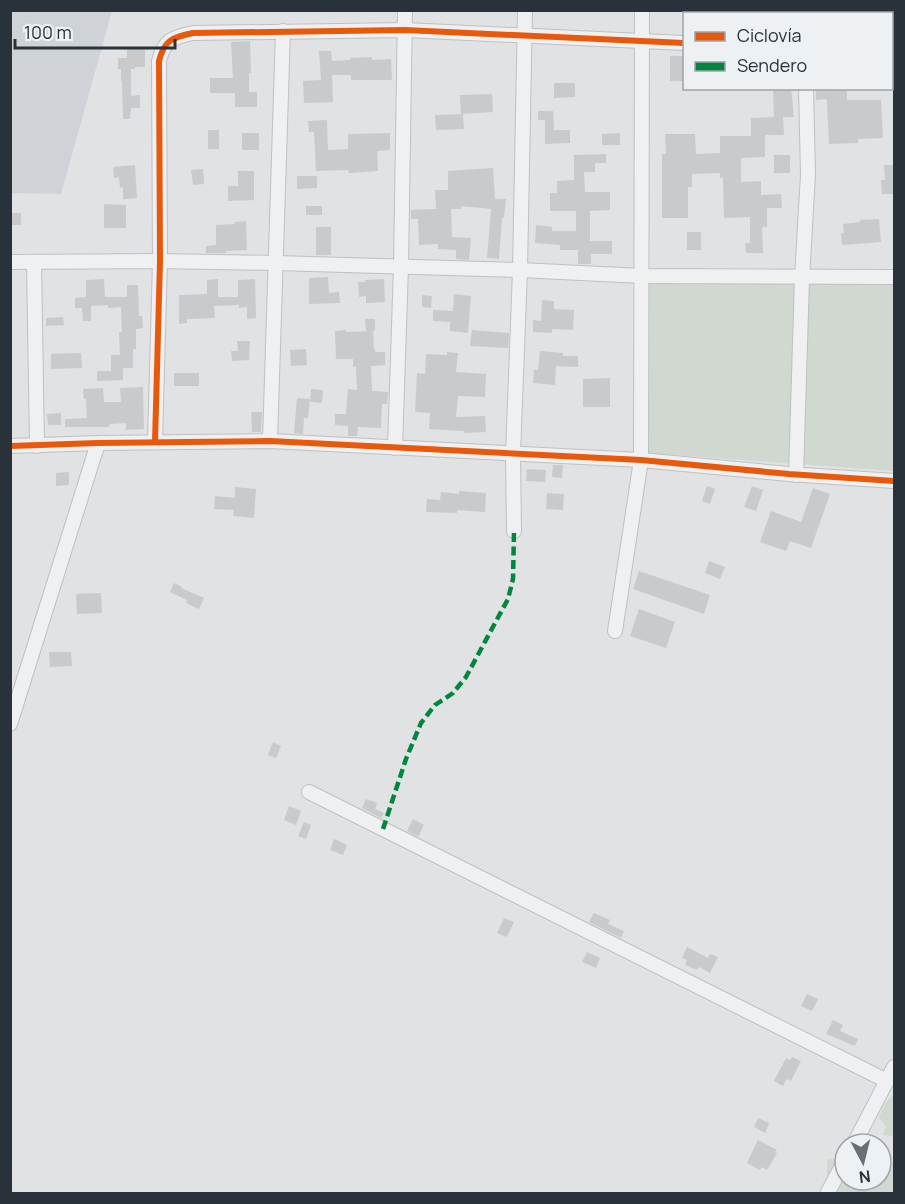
<svg xmlns="http://www.w3.org/2000/svg" width="905" height="1204" viewBox="0 0 905 1204" font-family="Manrope,sans-serif">
  <rect width="100%" height="100%" fill="#e0e2e4"/>
  <polygon fill="#cfd2d7" points="11,10 112,11 61,194 11,193"/>
  <g fill="#d1d8d0">
    <polygon points="649,281 894,282 894,471 646,453"/>
    <path d="M 894,1095 L 894,1136 L 883,1135 L 886,1126 L 879,1118 C 882,1110 887,1098 894,1095 Z"/>
    <polygon points="881,1158 885,1166 889,1164 894,1164 894,1193 830,1193 827,1174 827,1159 845,1160 845,1180 881,1180"/>
  </g>
  <g fill="#c8cacc">
    <polygon points="250,41 251,73 249,73 249,92 257,92 257,107 235,107 235,93 210,93 210,78 233,78 231,42"/>
    <polygon points="127,49 145,49 145,67 135,67 135,69 131,69 131,96 140,95 140,108 131,108 130,119 123,119 122,81 121,81 121,69 118,69 118,58 127,58"/>
    <polygon points="319,51 331,51 332,61 350,60 350,58 372,57 372,60 391,59 392,80 351,80 351,75 332,75 333,102 304,103 303,81 321,80"/>
    <rect x="670" y="56" width="14" height="25"/>
    <polygon points="554,83 575,83 575,97 554,98"/>
    <polygon points="773,88 791,88 794,117 783,117 784,135 765,135 765,157 741,158 741,182 761,181 761,195 781,194 782,208 767,208 767,227 762,227 763,253 746,253 745,243 750,243 750,217 724,218 723,178 720,178 720,173 692,174 692,187 688,187 688,218 662,218 662,154 666,154 665,134 695,134 696,154 720,153 720,136 751,136 751,118 774,117"/>
    <polygon points="816,88 831,88 831,91 847,90 847,100 881,100 883,138 858,139 858,143 829,144 827,101 826,99 816,100"/>
    <polygon points="492,94 493,112 461,114 460,95"/>
    <polygon points="538,111 553,111 554,130 570,130 570,143 545,144 545,120 538,120"/>
    <polygon points="463,114 464,129 436,130 435,115"/>
    <polygon points="327,120 328,150 348,149 348,134 390,133 390,150 377,151 378,171 349,173 348,170 316,171 314,132 309,132 308,121"/>
    <rect x="208" y="130" width="11" height="19"/>
    <rect x="242" y="133" width="17" height="17"/>
    <polygon points="620,133 620,145 602,145 602,134"/>
    <polygon points="606,154 606,163 595,163 595,172 584,172 585,192 610,192 610,210 590,211 590,241 612,241 612,254 591,254 591,264 578,264 578,250 560,250 560,245 535,243 536,225 552,227 552,231 576,231 576,211 550,211 550,193 557,193 557,181 574,180 574,155"/>
    <rect x="774" y="155" width="16" height="18"/>
    <polygon points="135,165 137,198 123,199 123,187 120,188 119,177 114,178 113,167"/>
    <polygon points="884,165 894,165 894,194 882,194 881,180 885,180"/>
    <polygon points="493,168 495,199 506,199 504,218 502,218 499,259 487,258 491,209 461,206 461,209 451,209 452,237 471,238 469,260 456,259 456,250 438,249 438,244 419,245 418,219 411,219 411,210 436,209 435,190 448,190 448,171"/>
    <polygon points="203,169 204,184 193,185 191,170"/>
    <polygon points="238,171 254,171 254,200 228,201 228,186 238,186"/>
    <polygon points="297,176 317,176 317,188 297,189"/>
    <polygon points="104,204 126,205 126,228 104,228"/>
    <rect x="306" y="206" width="16" height="9"/>
    <rect x="11" y="213" width="10" height="12"/>
    <polygon points="879,219 881,242 842,245 841,233 844,233 843,224 860,222 860,220"/>
    <polygon points="246,221 247,250 226,251 226,253 206,253 206,246 216,245 216,225 235,224 235,222"/>
    <rect x="316" y="227" width="15" height="28"/>
    <rect x="687" y="232" width="14" height="18"/>
    <polygon points="328,277 329,293 339,292 340,303 309,304 309,278"/>
    <polygon points="104,279 105,297 127,297 127,285 138,285 139,316 142,316 143,328 136,329 136,349 133,349 133,368 123,368 123,380 97,381 97,371 111,371 111,355 120,355 119,332 122,332 121,307 108,308 108,305 91,306 91,321 83,321 82,308 75,308 75,298 86,297 86,280"/>
    <polygon points="218,279 218,297 238,297 238,280 255,279 256,318 247,319 247,307 239,308 239,305 214,306 215,318 187,319 187,323 179,324 179,295 207,294 207,280"/>
    <polygon points="384,279 385,302 366,303 366,296 359,297 358,282 365,282 365,280"/>
    <polygon points="454,294 471,296 468,333 450,331 450,322 433,321 433,310 453,311"/>
    <polygon points="422,295 432,296 431,308 422,307"/>
    <polygon points="542,300 554,301 554,309 574,310 573,330 552,329 552,333 533,332 533,320 541,321"/>
    <polygon points="63,317 64,325 46,326 46,318"/>
    <polygon points="365,319 375,319 375,331 366,331"/>
    <polygon points="346,330 346,332 373,331 374,349 375,349 375,352 385,352 385,365 371,366 372,391 388,392 387,404 382,404 381,428 358,427 357,436 348,436 348,426 335,425 335,414 346,414 348,389 357,390 356,367 353,367 353,359 336,359 335,331"/>
    <polygon points="472,330 509,333 508,348 470,346"/>
    <polygon points="237,341 250,341 249,360 232,361 231,351 238,351"/>
    <polygon points="306,349 307,365 291,366 290,350"/>
    <polygon points="540,351 563,353 563,356 578,356 578,367 556,366 555,385 533,383 534,370 538,370"/>
    <polygon points="447,352 458,353 456,372 486,374 485,397 458,396 456,417 485,416 486,432 464,433 464,431 429,429 430,413 415,412 417,373 425,374 426,354 447,355"/>
    <polygon points="81,353 82,368 51,369 51,354"/>
    <rect x="174" y="373" width="25" height="13"/>
    <polygon points="610,378 610,407 583,407 583,379"/>
    <polygon points="143,387 144,429 126,430 126,423 110,424 109,427 65,427 65,419 87,418 86,399 84,399 83,389 103,388 104,402 121,402 120,388"/>
    <polygon points="311,389 323,390 322,403 310,402"/>
    <polygon points="297,398 310,399 308,418 304,418 303,434 294,433"/>
    <polygon points="251,412 262,412 261,432 252,432"/>
    <polygon points="61,413 61,425 48,425 47,414"/>
    <polygon points="553,465 563,465 562,478 552,477"/>
    <polygon points="527,469 546,470 545,482 526,481"/>
    <polygon points="69,472 69,485 56,486 56,473"/>
    <polygon points="707,486 715,489 710,504 702,501"/>
    <polygon points="752,486 763,490 756,511 744,507"/>
    <polygon points="235,487 256,489 254,518 233,516 234,510 214,509 215,496 235,498"/>
    <polygon points="813,488 830,494 811,548 790,541 786,551 760,542 771,511 801,522"/>
    <polygon points="459,491 486,493 485,512 457,510 457,513 426,512 427,499 440,500 441,492 459,494"/>
    <polygon points="547,493 564,494 563,510 546,509"/>
    <polygon points="709,561 725,567 720,579 705,573"/>
    <polygon points="639,571 710,595 704,614 633,589"/>
    <polygon points="174,583 182,587 181,588 204,598 199,609 186,603 187,600 170,592"/>
    <polygon points="101,593 102,613 77,614 76,594"/>
    <polygon points="639,609 675,622 666,648 630,636"/>
    <polygon points="49,652 71,652 72,666 50,667"/>
    <polygon points="273,742 281,746 276,758 268,755"/>
    <polygon points="366,799 377,803 375,809 384,813 381,818 362,808"/>
    <polygon points="289,806 301,811 296,825 284,820"/>
    <polygon points="413,819 424,825 418,837 407,831"/>
    <polygon points="304,822 311,825 306,839 298,836"/>
    <polygon points="334,839 347,845 343,855 330,850"/>
    <polygon points="594,913 610,920 608,924 624,931 621,938 589,922"/>
    <polygon points="504,918 514,922 507,937 497,933"/>
    <polygon points="687,947 708,958 710,954 718,957 710,973 699,967 697,970 685,965 687,960 682,958"/>
    <polygon points="587,952 600,958 596,968 582,962"/>
    <polygon points="807,994 818,999 812,1011 801,1006"/>
    <polygon points="833,1020 843,1025 840,1031 858,1039 855,1046 826,1034"/>
    <polygon points="792,1057 801,1061 791,1081 787,1079 783,1086 774,1081 786,1058 790,1060"/>
    <polygon points="758,1118 769,1123 765,1133 754,1127"/>
    <polygon points="758,1140 777,1150 775,1152 777,1153 767,1170 762,1167 760,1170 747,1163"/>
  </g>
  <g fill="none" stroke-linecap="round" stroke-linejoin="round">
    <g stroke="#bec0c2" stroke-width="16">
      <g id="minor">
        <polyline points="803,10 803,14"/>
        <polyline points="892,42 894,42"/>
        <polyline points="10,262 160,261 276,263 520,270 642,276 894,277"/>
        <polyline points="34,262 37,446"/>
        <polyline points="270,441 283,31"/>
        <path d="M 155,442 L 160,261 L 159,61 C 164,40 173,37 193,33 L 405,30 L 684,43"/>
        <polyline points="10,446 98,443 270,441 641,460 789,474 894,481"/>
        <polyline points="395,448 401,266 405,10"/>
        <polyline points="796,475 802,278 808,175 806,88"/>
        <polyline points="514,531 513,454 520,270 525,10"/>
        <polyline points="615,631 641,460 642,10"/>
        <polyline points="10,724 98,443"/>
        <polyline points="309,792 887,1081"/>
        <polyline points="854,1144 894,1067"/>
        <polyline points="827,1194 845,1160"/>
      </g>
    </g>
    <use href="#minor" stroke="#eff0f1" stroke-width="14"/>
    <polyline stroke="#00873e" stroke-width="4.5" stroke-dasharray="9 4.5" stroke-linecap="butt" points="383,829 406,759 421,723 435,705 453,693 466,677 508,599 513,579 514,531"/>
    <g stroke="#edf1f4" stroke-width="10">
      <g id="cycleway">
        <path d="M 155,442 L 160,261 L 159,61 C 164,40 173,37 193,33 L 405,30 L 684,43"/>
        <polyline points="10,446 98,443 270,441 641,460 789,474 894,481"/>
      </g>
    </g>
    <use href="#cycleway" stroke="#e8590c" stroke-width="6"/>
  </g>
  <rect width="905" height="1204" fill="none" stroke="#29313b" stroke-width="24"/>
  <rect x="683" y="12" width="210" height="78" fill="#edf1f4" stroke="#9fa4aa" stroke-width="1.5"/>
  <rect x="695" y="32" width="30" height="9" fill="#e8590c" stroke="#9fa4aa" stroke-width="1.5"/>
  <text x="737" y="42" font-size="18" fill="#29313b">Ciclovía</text>
  <rect x="695" y="62" width="30" height="9" fill="#00873e" stroke="#9fa4aa" stroke-width="1.5"/>
  <text x="737" y="72" font-size="18" fill="#29313b">Sendero</text>
  <g transform="translate(863 1162) rotate(173)"><circle r="28" fill="#edf1f4" stroke="#9fa4aa" stroke-width="1.5"/>
  <path d="M0-4.5L10 22L0 15L-10 22Z" fill="#696f76"/>
  <text y="-9" font-size="16" font-weight="bold" text-anchor="middle" fill="#29313b">N</text>
  </g>
  <path d="M15 39v9h160v-9" fill="none" stroke="#29313b" stroke-width="3"/>
  <text x="24" y="39" font-size="18" fill="#29313b" stroke="#edf1f4" stroke-width="4.5" paint-order="stroke">100 m</text>
</svg>
